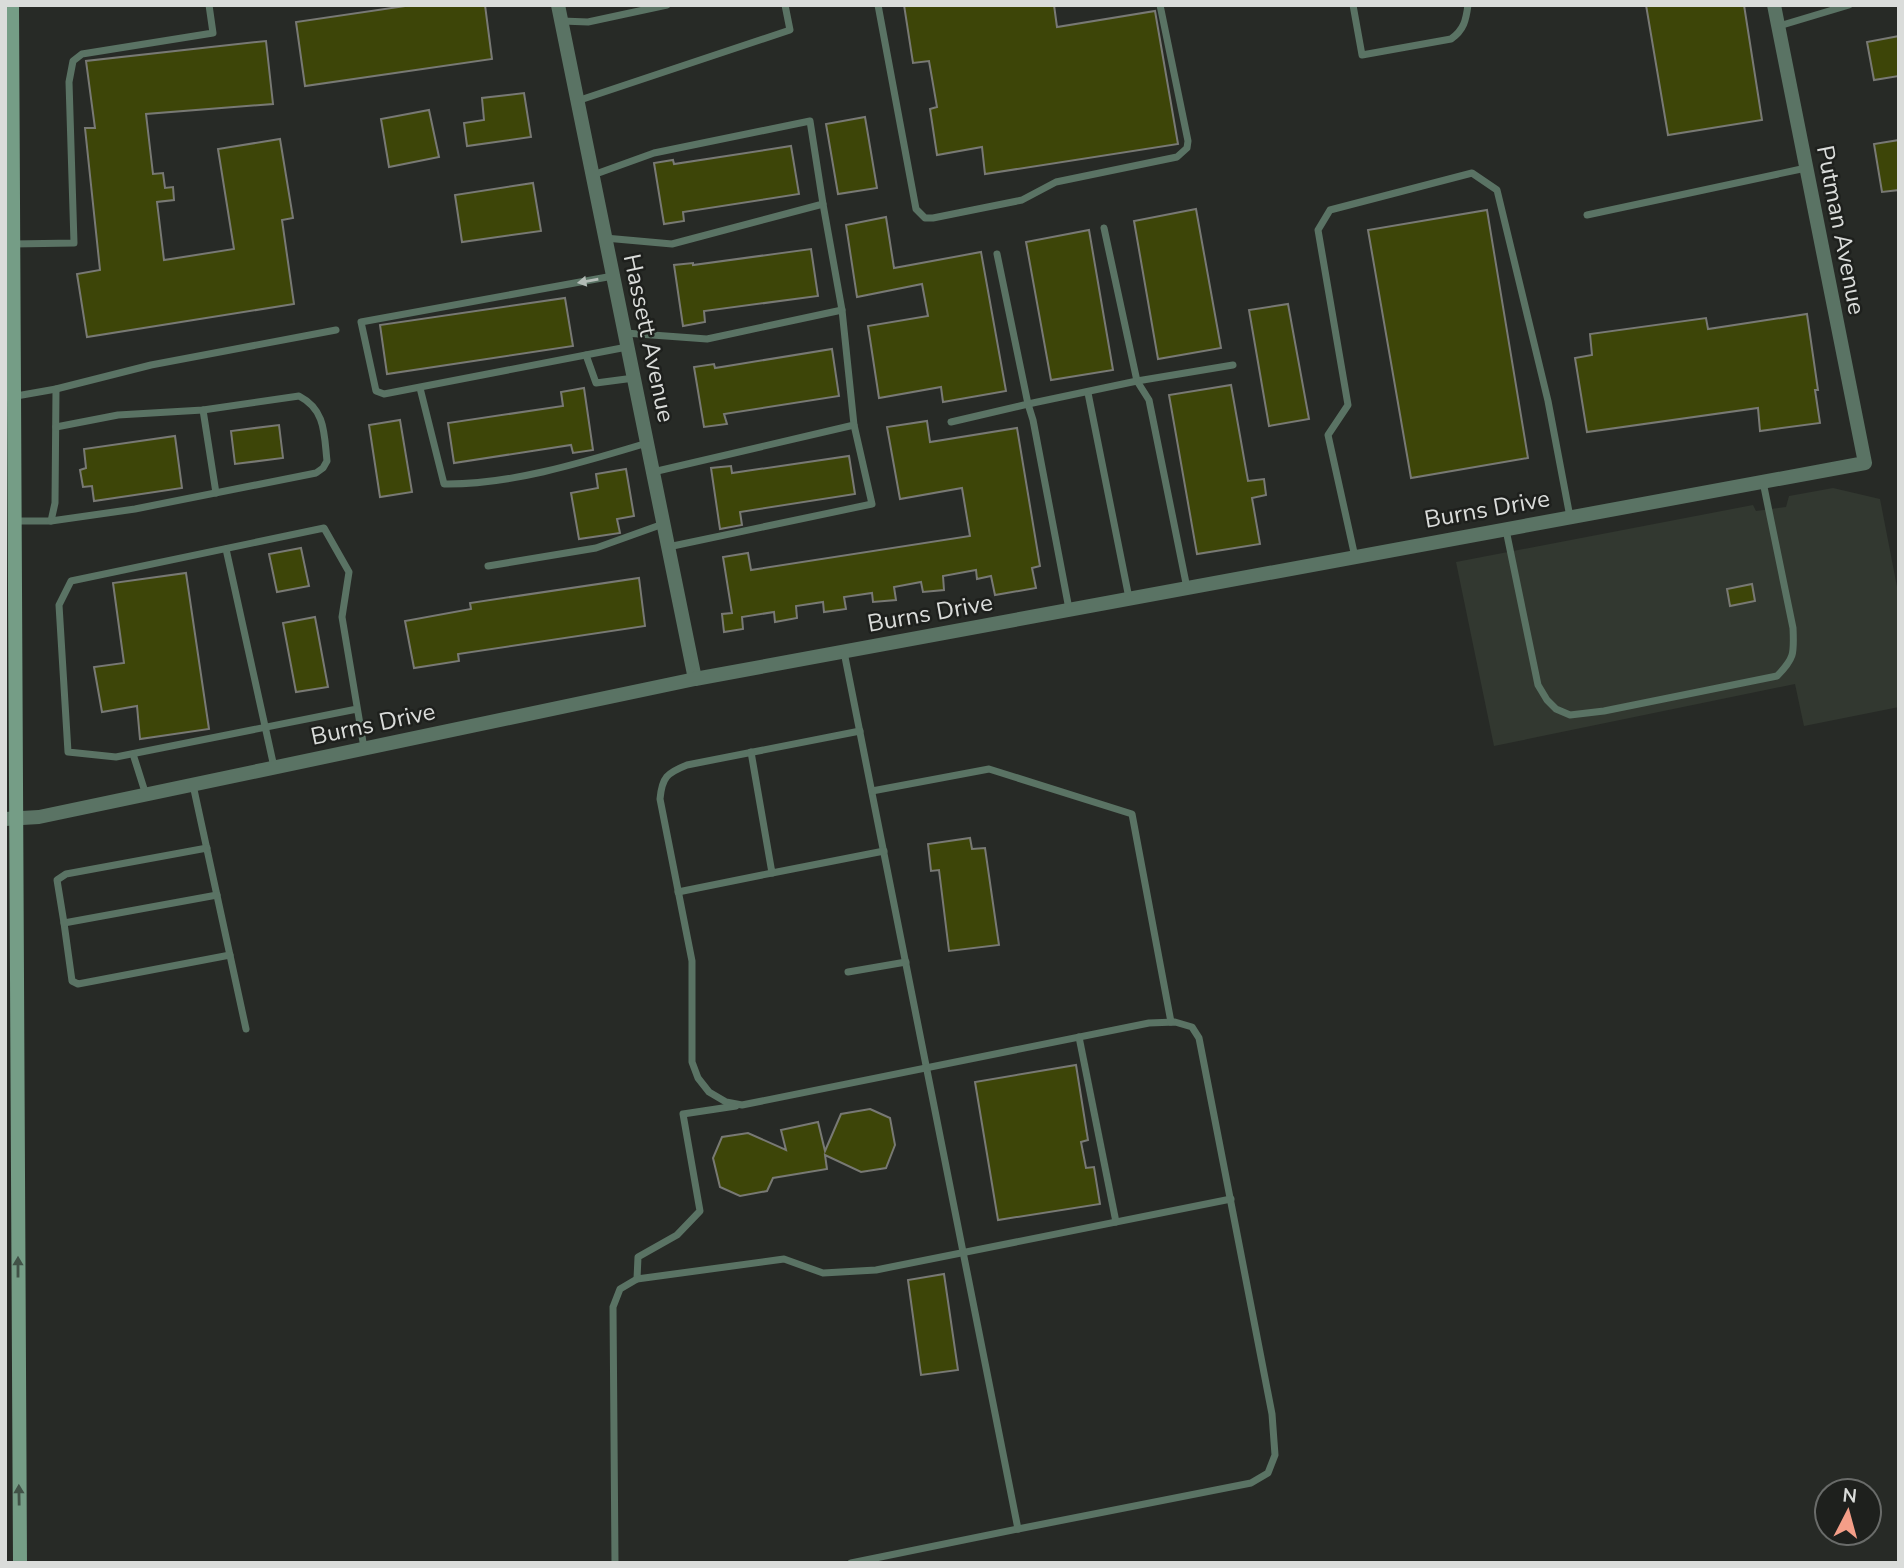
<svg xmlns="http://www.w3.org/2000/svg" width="1904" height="1568" viewBox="0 0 1904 1568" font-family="'Nunito Sans',sans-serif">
  <rect width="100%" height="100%" fill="#272a26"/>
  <polygon fill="#323830" points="1833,488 1880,499 1899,597 1899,707 1804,726 1795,684 1494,746 1456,562 1753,505 1756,511 1786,507 1789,496"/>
  <g fill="#3d4508" stroke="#787974" stroke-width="2">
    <polygon points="412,5 485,5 492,59 305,86 296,22"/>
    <polygon points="904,5 1054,5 1057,27 1155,11 1178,144 985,174 982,147 937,155 930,109 937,107 929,61 913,63"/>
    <polygon points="1646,5 1744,5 1762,120 1668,135"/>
    <polygon points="1899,36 1899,76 1874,80 1867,42"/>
    <polygon points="266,41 273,104 146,114 153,174 163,173 165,188 173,187 174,200 157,202 164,260 234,249 218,149 280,139 293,218 282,220 294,304 87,337 77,274 100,270 85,128 95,128 86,61"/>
    <polygon points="524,93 531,137 467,146 464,123 484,120 482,98"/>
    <polygon points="429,110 439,157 389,167 381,119"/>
    <polygon points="865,117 877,188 838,194 826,124"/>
    <polygon points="1899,140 1899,190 1882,192 1874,144"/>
    <polygon points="791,146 799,194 683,212 684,221 664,224 654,163 673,160 674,164"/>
    <polygon points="533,183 541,231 462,242 455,195"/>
    <polygon points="1196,209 1221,348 1158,359 1134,221"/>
    <polygon points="1487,210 1528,458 1411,478 1368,230"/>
    <polygon points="886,217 894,268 981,252 1006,391 943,402 941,387 879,398 868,326 928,316 922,284 857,297 846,225"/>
    <polygon points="1089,230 1113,370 1051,380 1026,242"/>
    <polygon points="811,249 818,296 704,311 705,322 683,326 674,265 693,263 693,265"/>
    <polygon points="565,298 573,346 387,374 380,325"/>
    <polygon points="1288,304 1309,419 1269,426 1249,310"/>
    <polygon points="1807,314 1818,390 1815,390 1820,423 1760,431 1758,408 1587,432 1575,358 1592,355 1590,334 1706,318 1708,329"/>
    <polygon points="832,349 839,396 724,414 727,424 704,427 694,367 714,364 715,368"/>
    <polygon points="1231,385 1248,481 1264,479 1266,495 1252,498 1260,544 1197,554 1169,395"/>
    <polygon points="584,388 593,450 573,453 571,445 454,463 448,423 563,406 561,392"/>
    <polygon points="400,420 412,492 380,497 369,425"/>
    <polygon points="927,421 930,442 1017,428 1040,566 1032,568 1036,588 995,595 991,576 977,579 976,570 943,576 944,590 923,592 921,582 894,587 896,600 873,602 872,593 844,597 846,609 824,612 823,602 796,606 797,618 775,622 774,612 742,617 743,629 724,632 722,614 732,613 723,557 748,553 751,570 970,536 962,488 900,499 887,427"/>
    <polygon points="279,425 283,458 235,464 231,431"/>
    <polygon points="175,436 182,488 94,501 92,486 83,487 80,470 86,468 84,449"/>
    <polygon points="849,456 855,494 740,512 742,525 720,529 711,468 731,466 732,473"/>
    <polygon points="626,469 634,516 617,519 620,533 579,539 571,493 598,488 596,474"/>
    <polygon points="301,548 309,586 277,592 269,554"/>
    <polygon points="186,573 209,729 140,739 137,706 102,712 94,667 124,663 113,583"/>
    <polygon points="639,578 645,626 458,654 459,661 414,668 405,621 471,609 470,603"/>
    <polygon points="1752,584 1755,601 1730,606 1727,589"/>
    <polygon points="315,617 328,687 296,692 283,623"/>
    <polygon points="970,838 972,849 985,848 999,945 949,951 939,870 931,871 928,844"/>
    <polygon points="1076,1065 1088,1140 1081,1142 1086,1168 1094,1167 1100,1204 998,1220 975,1082"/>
    <polygon points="870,1109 890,1118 895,1145 886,1168 861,1172 825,1155 827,1169 773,1178 767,1191 740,1196 720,1187 713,1158 722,1137 748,1133 786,1150 781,1130 818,1122 825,1151 841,1114"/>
    <polygon points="944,1274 958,1370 921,1375 908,1280"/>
  </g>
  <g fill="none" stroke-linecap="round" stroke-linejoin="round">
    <g stroke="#5a7364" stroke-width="7">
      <polyline points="878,5 916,209 925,218 933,218 1022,200 1056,182 1177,157 1187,148 1188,141 1160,5"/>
      <path d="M 1353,5 L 1362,55 L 1451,39 C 1464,30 1466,20 1468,5"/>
      <polyline points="562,21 588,22 667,5"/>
      <polyline points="1779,26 1849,5"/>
      <polyline points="577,101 790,30 785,5"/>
      <polyline points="593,175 654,153 810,121 823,204 672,244 605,238"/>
      <polyline points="1587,215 1806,168"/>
      <polyline points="1104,228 1137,381 1233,365"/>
      <polyline points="13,244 74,243 69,82 73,61 82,54 213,33 209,5"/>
      <polyline points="613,276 361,322 376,391 384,394 627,347"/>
      <polyline points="625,333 707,339 842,310 823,204"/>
      <polyline points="586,355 596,383 634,378"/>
      <path d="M 420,388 L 444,484 C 510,485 584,462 647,443"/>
      <polyline points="1088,393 1129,598"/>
      <polyline points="5,398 56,389 151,365 336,330"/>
      <polyline points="203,410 216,493"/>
      <polyline points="951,422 1028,404 997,254"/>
      <polyline points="653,472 854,425 842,310"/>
      <polyline points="14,521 51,521 55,503 56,389"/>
      <path d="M 51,521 L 135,509 L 316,473 L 323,468 L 327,461 C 324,434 326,410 299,396 L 203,410 L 118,415 L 56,427"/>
      <path d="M 1506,530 L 1538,685 L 1547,700 L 1556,709 L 1570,715 L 1604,711 L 1777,676 C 1795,658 1794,653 1793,628 L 1763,482"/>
      <polyline points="668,547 872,504 854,425"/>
      <polyline points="226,549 274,767"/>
      <polyline points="1355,557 1328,435 1348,405 1318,230 1330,210 1472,173 1497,190 1548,401 1570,517"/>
      <polyline points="488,566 596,548 663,524"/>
      <polyline points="1069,609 1033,420 1028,404 1137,381 1149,400 1187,588"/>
      <polyline points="844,652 1018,1529 851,1563"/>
      <polyline points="357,709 116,757 68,752 59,605 71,581 324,528 349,572 342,617 364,748"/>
      <path d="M 860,731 L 687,765 C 667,773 662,777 660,799 L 692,961 L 692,1062 L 698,1078 L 709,1092 L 726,1102 L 742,1105 L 1149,1023 L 1175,1022 L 1192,1027 L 1199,1038 L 1272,1414 L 1275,1455 L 1268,1473 L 1251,1483 L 1018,1529"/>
      <polyline points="751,752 772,873 884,851"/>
      <polyline points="133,754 146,795"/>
      <polyline points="193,785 246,1029"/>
      <polyline points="872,791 989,769 1132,814 1171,1022"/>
      <polyline points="678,892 772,873"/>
      <polyline points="217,895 64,923 72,981 78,984 230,955"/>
      <polyline points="64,923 57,880 66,874 207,848"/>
      <polyline points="848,972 906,962"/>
      <polyline points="1079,1037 1116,1222"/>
      <polyline points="736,1106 683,1114 700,1211 677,1235 638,1257 637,1279 784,1259 823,1273 876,1270 1231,1199"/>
      <polyline points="615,1563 613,1307 620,1289 637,1279"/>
    </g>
    <g stroke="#5a7364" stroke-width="14">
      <polyline points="558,5 695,679"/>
      <polyline points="5,819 39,817 695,679 1865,463 1774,5"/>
    </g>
    <polyline stroke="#759d86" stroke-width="14" points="12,5 20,1563"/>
  </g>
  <defs><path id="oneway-solid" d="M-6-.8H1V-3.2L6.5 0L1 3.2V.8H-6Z" transform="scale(1.75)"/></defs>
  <use fill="#b4bcb7" href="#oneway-solid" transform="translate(588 281) rotate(170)"/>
  <g fill="#415247">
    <use href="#oneway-solid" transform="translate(18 1267) rotate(-90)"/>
    <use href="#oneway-solid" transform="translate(19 1495) rotate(-91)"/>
  </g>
  <g text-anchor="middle" stroke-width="5" stroke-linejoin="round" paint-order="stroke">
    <g font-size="24" fill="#dadcda" stroke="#1e201d">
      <text transform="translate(1841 230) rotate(79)" y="8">Putman Avenue</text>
      <text transform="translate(649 338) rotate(78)" y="8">Hassett Avenue</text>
      <text transform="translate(1487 509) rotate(-10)" y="8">Burns Drive</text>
      <text transform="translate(930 613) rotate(-10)" y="8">Burns Drive</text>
      <text transform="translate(373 724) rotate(-12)" y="8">Burns Drive</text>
    </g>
  </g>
  <rect width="1904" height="1568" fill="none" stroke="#dadcda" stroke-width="14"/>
  <g transform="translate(1848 1512) rotate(6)"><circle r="33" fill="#1e201d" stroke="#696b69" stroke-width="2"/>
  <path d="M0-5L12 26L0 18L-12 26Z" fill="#f49e88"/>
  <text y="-10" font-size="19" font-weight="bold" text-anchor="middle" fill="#dadcda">N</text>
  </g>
</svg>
